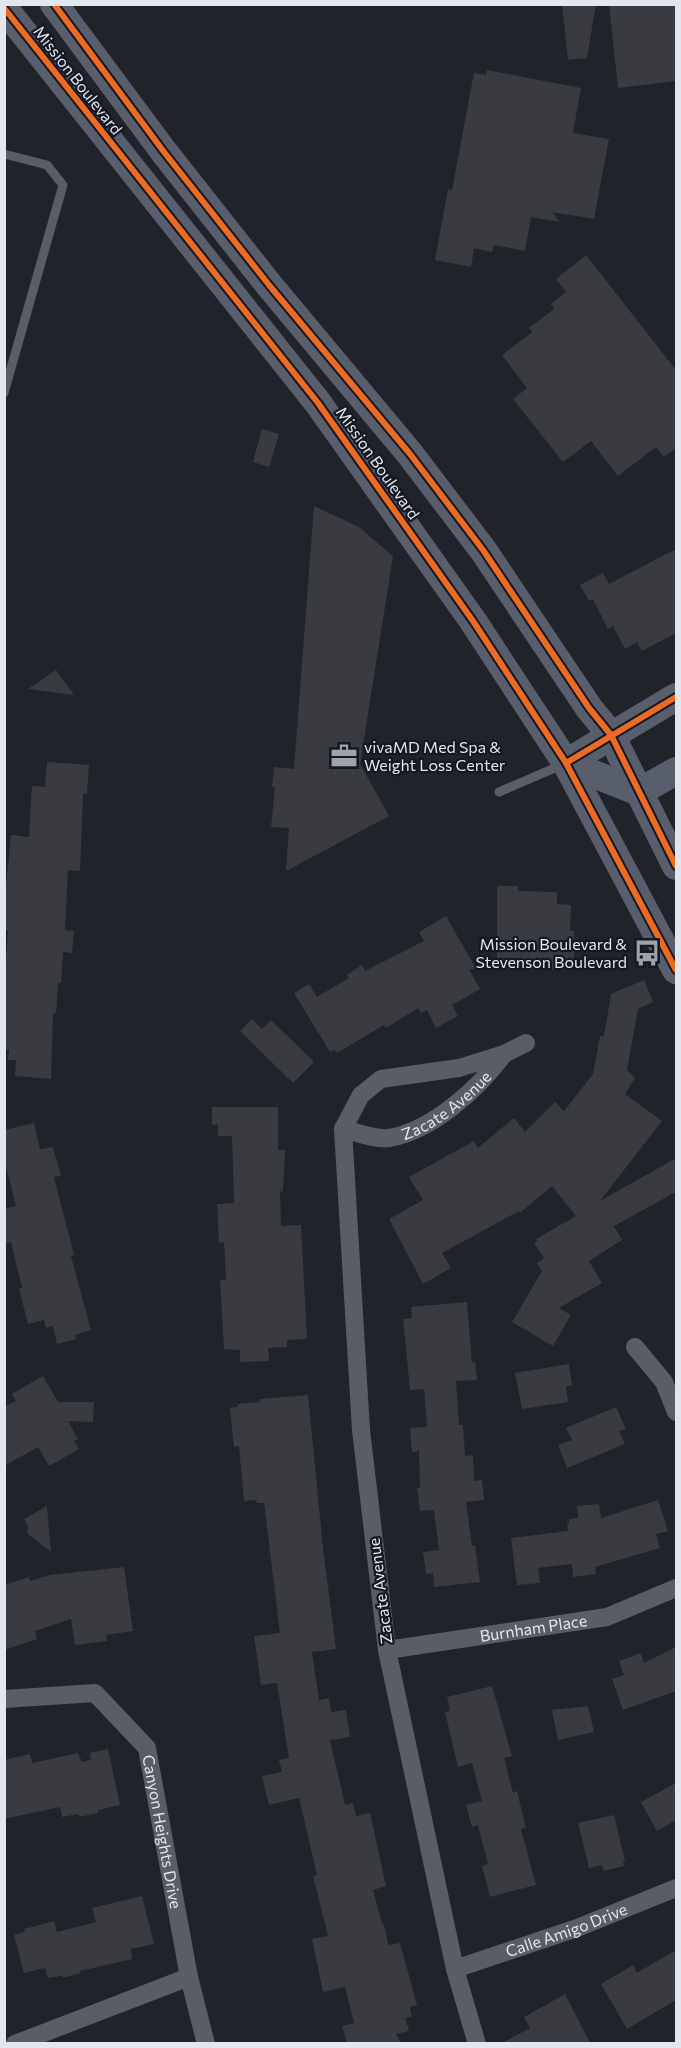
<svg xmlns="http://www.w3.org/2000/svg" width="681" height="2048" viewBox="0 0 681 2048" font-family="Commissioner,sans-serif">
  <rect width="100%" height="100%" fill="#20232a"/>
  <g fill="#393b41">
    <polygon points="562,4 596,4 587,58 568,60"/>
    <polygon points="609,4 676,4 676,81 618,88"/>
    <polygon points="487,70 581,88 573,133 609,139 594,219 552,212 560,222 531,217 525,251 494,245 492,252 474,248 471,267 435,260 448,189 452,190 474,73 486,75"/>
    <polygon points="586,255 676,370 676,448 664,457 656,447 618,476 591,441 563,462 513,399 527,388 502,355 532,332 529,328 554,309 551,304 566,292 556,279"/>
    <polygon points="262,429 279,434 269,467 253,462"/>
    <polygon points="314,506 359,527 393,556 360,764 389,816 286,871 289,828 271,827 275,787 272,787 274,767 294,769"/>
    <polygon points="676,549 676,633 642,651 637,642 625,649 613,626 608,629 593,599 589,601 580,585 603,573 609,584"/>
    <polygon points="56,670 74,695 28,689"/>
    <polygon points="47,762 89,765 87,794 83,794 80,871 68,870 65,930 74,931 72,953 63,952 61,983 58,983 56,1013 53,1013 51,1079 15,1076 16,1060 8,1060 9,1050 4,1050 4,991 8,931 4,930 4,907 11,835 29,837 32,786 45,787"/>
    <polygon points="497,886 518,886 518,891 557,892 557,904 571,905 570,931 574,931 574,966 564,966 564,970 497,969"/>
    <polygon points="446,916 476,969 469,969 480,989 452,1005 458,1016 436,1028 427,1010 421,1013 418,1008 386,1028 384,1025 337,1053 335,1050 330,1052 294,993 309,984 317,997 349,978 347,975 362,965 365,971 424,941 419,932"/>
    <polygon points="644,980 653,1002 638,1009 627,1070 635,1078 625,1094 662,1121 600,1201 676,1158 676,1192 614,1226 622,1240 589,1261 602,1283 559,1308 571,1315 553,1346 512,1322 542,1271 537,1263 544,1258 534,1243 537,1241 536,1239 576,1216 552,1186 520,1213 519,1211 442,1253 451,1268 423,1284 389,1219 423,1200 409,1177 474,1141 478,1148 514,1118 525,1132 555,1102 564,1111 593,1074 600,1036 604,1036 611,994"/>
    <polygon points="252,1019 262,1029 271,1020 314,1062 293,1083 240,1031"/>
    <polygon points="212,1107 278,1107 278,1150 285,1150 283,1191 280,1192 281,1226 301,1225 307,1339 287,1340 287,1347 268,1348 269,1361 240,1362 240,1350 224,1349 220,1280 226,1280 224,1242 219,1243 217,1204 234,1203 232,1136 218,1136 218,1124 212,1125"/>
    <polygon points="34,1123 40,1149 53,1147 61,1176 54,1177 74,1255 71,1256 91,1330 75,1335 76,1339 57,1344 53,1326 46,1328 44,1320 28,1324 19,1289 22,1288 11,1242 4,1244 4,1209 16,1206 4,1159 4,1130"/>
    <polygon points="467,1302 472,1363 475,1362 477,1380 456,1381 459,1425 463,1425 465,1456 473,1455 474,1481 482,1480 484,1500 466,1502 472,1546 475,1545 480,1582 434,1587 433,1573 426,1574 423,1552 439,1550 434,1510 420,1511 417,1488 420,1488 419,1451 412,1452 410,1428 427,1427 424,1389 410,1390 403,1319 412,1318 411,1307"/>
    <polygon points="569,1364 572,1385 566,1387 568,1402 522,1409 515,1373"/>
    <polygon points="43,1376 58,1402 94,1402 93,1422 68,1421 78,1439 74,1441 79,1449 49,1466 38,1447 4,1466 4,1407 16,1401 12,1394"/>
    <polygon points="308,1395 323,1548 336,1649 312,1652 319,1700 329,1698 331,1712 346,1710 350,1737 330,1740 345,1805 353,1803 356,1816 370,1813 386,1886 373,1890 382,1924 384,1924 388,1945 400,1943 417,2005 410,2007 412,2017 405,2018 409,2031 396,2034 401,2043 347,2043 342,2026 354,2023 345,1987 323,1992 312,1939 328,1936 313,1876 317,1875 299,1798 269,1805 262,1776 282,1772 279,1760 289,1758 277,1683 261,1685 254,1636 280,1633 264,1503 257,1503 256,1500 244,1501 239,1446 234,1447 230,1408 238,1407 238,1404 260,1402 260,1399"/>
    <polygon points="616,1407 626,1429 619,1431 625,1444 567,1468 558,1445 572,1440 566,1428"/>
    <polygon points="658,1500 668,1531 656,1534 660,1548 595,1567 596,1574 573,1577 572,1564 538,1568 540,1583 517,1585 511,1538 568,1531 567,1523 569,1523 569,1519 578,1518 577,1506 599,1504 601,1518"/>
    <polygon points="47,1506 51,1552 27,1533 28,1526 24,1519"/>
    <polygon points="124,1567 133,1631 106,1635 107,1641 75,1645 71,1619 35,1631 37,1639 4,1650 4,1585 29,1577 30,1581 50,1575"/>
    <polygon points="676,1647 676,1691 623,1710 612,1679 624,1675 619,1661 641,1653 644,1663"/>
    <polygon points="492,1686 512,1756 504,1758 513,1793 517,1791 526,1828 521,1829 536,1885 490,1897 482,1866 488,1864 478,1825 472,1827 466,1805 482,1801 472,1763 458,1767 445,1712 450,1711 447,1697"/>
    <polygon points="588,1706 594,1732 558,1740 552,1710"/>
    <polygon points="108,1749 120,1805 98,1810 98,1813 79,1817 78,1814 62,1817 60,1807 4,1819 4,1760 30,1754 32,1763 78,1753 82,1762 91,1760 90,1753"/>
    <polygon points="676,1783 676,1820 657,1831 641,1802"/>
    <polygon points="614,1815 625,1861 623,1861 624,1866 604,1871 602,1865 589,1868 578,1823"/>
    <polygon points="142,1896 154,1944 131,1949 132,1959 80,1971 81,1973 63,1978 62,1976 48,1978 45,1968 24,1973 14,1935 25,1932 24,1929 54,1921 57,1932 96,1922 92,1908"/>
    <polygon points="676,1950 676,2000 627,2029 601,1984 633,1965 637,1973"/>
    <polygon points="565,1994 590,2043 502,2043 530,2028 524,2017"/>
  </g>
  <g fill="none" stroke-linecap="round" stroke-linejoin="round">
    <g stroke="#585d66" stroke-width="9">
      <polyline points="4,154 47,165 63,185 4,393"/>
      <polyline points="499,792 564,764"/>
    </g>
    <g stroke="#585d66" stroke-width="18">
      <path id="s1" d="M 343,1129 C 356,1132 376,1140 389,1138 C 432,1131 479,1088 504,1054"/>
      <polyline points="635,1347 664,1382 676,1412"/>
      <path id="s2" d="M 387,1650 L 607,1617 L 676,1588"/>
      <path id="s3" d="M 4,1699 L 95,1693 L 147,1748 L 189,1977 L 206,2044"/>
      <path id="s4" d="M 455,1969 L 577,1928 L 676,1888"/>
      <polyline points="15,2044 189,1977"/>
      <polyline points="477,2044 455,1969 387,1650 361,1430 343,1129 361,1095 381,1079 459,1068 504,1054 526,1043"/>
    </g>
    <g stroke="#585e6b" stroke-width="28">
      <polyline points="54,4 164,152 269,285 410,454 483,550 589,708 611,735 676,866"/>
      <polyline points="4,8 318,403 473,621 566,763 676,970"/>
      <polyline points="566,763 676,697"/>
      <polyline points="566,763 639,792 676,771"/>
    </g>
    <g stroke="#141823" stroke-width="10">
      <g id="cycleway">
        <polyline points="54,4 164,152 269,285 410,454 483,550 589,708 611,735 676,866"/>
        <polyline points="4,8 318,403 473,621 566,763 676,970"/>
        <polyline points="566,763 676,697"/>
      </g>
    </g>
    <use href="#cycleway" stroke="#ed6a23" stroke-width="6"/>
  </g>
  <defs>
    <g id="office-bare" transform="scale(2.07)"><path d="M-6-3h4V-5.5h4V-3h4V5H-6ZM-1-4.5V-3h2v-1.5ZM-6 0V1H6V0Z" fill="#9ea2a9" stroke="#141823" stroke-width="2.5" paint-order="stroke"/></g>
    <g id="bus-bare" transform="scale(2.07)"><path d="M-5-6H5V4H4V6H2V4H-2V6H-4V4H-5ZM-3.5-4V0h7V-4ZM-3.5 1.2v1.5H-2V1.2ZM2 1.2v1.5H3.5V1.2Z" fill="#9ea2a9" stroke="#141823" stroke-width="2.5" paint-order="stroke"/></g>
  </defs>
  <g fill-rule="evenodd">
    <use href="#office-bare" x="344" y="756"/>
    <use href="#bus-bare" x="647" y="953"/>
  </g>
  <g text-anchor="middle" stroke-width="4.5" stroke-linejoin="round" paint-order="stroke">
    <g font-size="16" fill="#e2e6ee" stroke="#141823">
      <text transform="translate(78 80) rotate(52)" y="6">Mission Boulevard</text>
      <text transform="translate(378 463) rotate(55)" y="6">Mission Boulevard</text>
      <text dy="6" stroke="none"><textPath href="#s1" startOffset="114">Zacate Avenue</textPath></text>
      <text transform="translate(380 1591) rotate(-97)" y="6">Zacate Avenue</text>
      <text dy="6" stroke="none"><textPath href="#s2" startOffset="148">Burnham Place</textPath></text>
      <text dy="6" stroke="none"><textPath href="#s3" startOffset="252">Canyon Heights Drive</textPath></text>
      <text dy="6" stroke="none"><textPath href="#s4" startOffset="118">Calle Amigo Drive</textPath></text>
    </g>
    <g font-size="16" fill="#e2e6ee" stroke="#141823" text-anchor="start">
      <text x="364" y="753">vivaMD Med Spa &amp;<tspan x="364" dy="18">Weight Loss Center</tspan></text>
      <text x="627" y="950" text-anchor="end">Mission Boulevard &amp;<tspan x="627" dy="18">Stevenson Boulevard</tspan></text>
    </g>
  </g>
  <rect width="681" height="2048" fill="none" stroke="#e2e6ee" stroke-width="12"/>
</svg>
